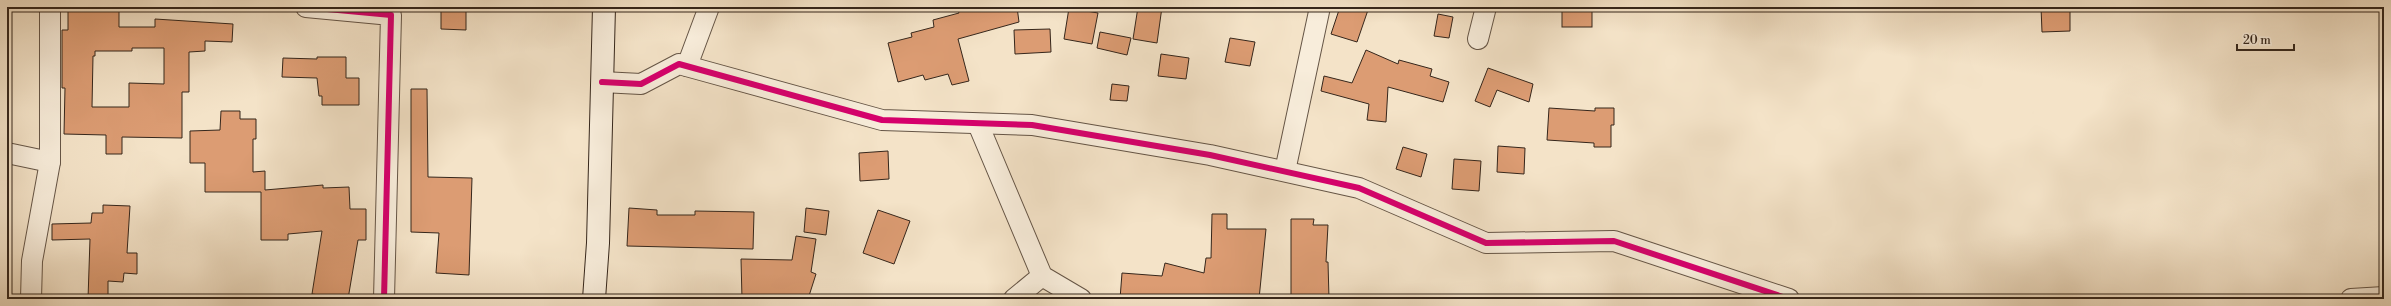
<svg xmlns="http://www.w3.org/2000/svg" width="2391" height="306" viewBox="0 0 2391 306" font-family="'Libre Bodoni',serif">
  <rect width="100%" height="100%" fill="#f4e3c8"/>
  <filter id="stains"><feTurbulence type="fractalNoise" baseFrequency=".005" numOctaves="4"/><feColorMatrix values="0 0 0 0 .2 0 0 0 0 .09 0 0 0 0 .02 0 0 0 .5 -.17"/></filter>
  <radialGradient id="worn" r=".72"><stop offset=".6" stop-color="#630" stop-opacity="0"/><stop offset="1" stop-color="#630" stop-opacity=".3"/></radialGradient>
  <g fill="#dc9c73" stroke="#35261b" fill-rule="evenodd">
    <path d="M 68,7 L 119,7 L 119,27 L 155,27 L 155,19 L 233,24 L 232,42 L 205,41 L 205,51 L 189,52 L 189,92 L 182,92 L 182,138 L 122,137 L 122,154 L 106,154 L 106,135 L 64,134 L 65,88 L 62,88 L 62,30 L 68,30 ZM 132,48 L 164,48 L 164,84 L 129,83 L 129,107 L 92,107 L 93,56 L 95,56 L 95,51 L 132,51 Z"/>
    <polygon points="441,7 466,7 466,30 441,29"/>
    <polygon points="968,7 1017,7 1019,22 958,39 969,81 952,85 948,74 925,80 923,75 898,82 888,43 912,37 911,33 934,27 933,20 959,13 958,10"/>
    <polygon points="1138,7 1162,7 1157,43 1133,39"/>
    <polygon points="1340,7 1369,7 1357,42 1331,34"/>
    <rect x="1562" y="7" width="30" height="20"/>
    <polygon points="2041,7 2070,7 2070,31 2042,32"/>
    <polygon points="1069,8 1098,13 1092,44 1064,39"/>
    <polygon points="1438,14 1453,17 1449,38 1434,36"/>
    <polygon points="1050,29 1051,52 1015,54 1014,30"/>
    <polygon points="1100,32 1131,38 1127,55 1097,48"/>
    <polygon points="1230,38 1255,42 1250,66 1225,62"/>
    <polygon points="1366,50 1398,64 1399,60 1432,69 1430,76 1449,82 1443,102 1388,87 1386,122 1367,120 1369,104 1321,91 1324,76 1352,83"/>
    <polygon points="1161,54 1189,58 1186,79 1158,76"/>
    <polygon points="317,57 346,57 346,78 359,78 359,105 322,105 322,96 319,96 317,78 282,77 283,58 317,59"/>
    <polygon points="1488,68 1533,84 1529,102 1497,90 1490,107 1475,101"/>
    <polygon points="1112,84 1129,86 1127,101 1110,100"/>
    <polygon points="411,89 427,89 428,177 472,178 469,275 436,273 439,233 411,232"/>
    <polygon points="1549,108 1595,111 1595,108 1614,108 1614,125 1611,125 1611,147 1594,147 1594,143 1547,140"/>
    <polygon points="221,111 240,111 240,119 256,119 256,139 253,139 253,172 265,171 265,190 323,185 323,188 349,187 350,209 366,209 366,240 358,240 348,299 312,294 322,231 288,234 288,240 261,240 261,192 205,192 205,163 190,163 190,131 220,130"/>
    <polygon points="1498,146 1525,148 1524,174 1497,172"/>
    <polygon points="1403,147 1427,154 1421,177 1396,169"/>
    <polygon points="888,151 889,179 860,181 859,153"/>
    <polygon points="1454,159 1481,161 1479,191 1452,189"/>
    <polygon points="103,205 130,206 127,253 137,253 137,274 124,273 123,282 108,281 108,299 88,299 90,239 52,240 52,224 91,223 92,213 103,213"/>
    <polygon points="629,208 657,210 657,215 695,215 695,211 754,212 753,249 627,246"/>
    <polygon points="806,208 829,211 826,235 804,232"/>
    <polygon points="878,210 910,221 894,264 863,253"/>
    <polygon points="1212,214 1227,214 1227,229 1266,229 1259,299 1120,299 1122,273 1162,276 1165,263 1204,273 1206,258 1211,258"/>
    <polygon points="1291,219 1314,219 1313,225 1328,225 1326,262 1328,262 1329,299 1291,299"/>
    <polygon points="796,236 816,239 811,272 816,274 808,299 742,299 741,259 792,260"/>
  </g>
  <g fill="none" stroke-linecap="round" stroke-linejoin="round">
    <g stroke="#655546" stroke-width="22">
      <g id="street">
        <polyline points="306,7 391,15 384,299"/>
        <polyline points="1478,39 1486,7"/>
        <polyline points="687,66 709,7"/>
        <polyline points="602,82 641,84 679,64 882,120 1032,125 1210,155 1359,188 1486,243 1614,241 1789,299"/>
        <polyline points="978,124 1042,276 1081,299"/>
        <polyline points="7,153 50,162"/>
        <polyline points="1285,171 1320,7"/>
        <polyline points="31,299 32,261 50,162 50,7"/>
        <polyline points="1014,299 1042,276"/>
        <polyline points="2351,299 2384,297"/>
      </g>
    </g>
    <g stroke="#35261b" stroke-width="24">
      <polyline id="secondary" points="594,299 598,243 604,7"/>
    </g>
    <use href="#street" stroke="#f8eddb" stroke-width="20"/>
    <use href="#secondary" stroke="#f8eddb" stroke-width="22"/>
    <g stroke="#f8eddb" stroke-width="8">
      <g id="cycleway">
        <polyline points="306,7 391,15 384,299"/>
        <polyline points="602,82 641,84 679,64 882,120 1032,125 1210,155 1359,188 1486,243 1614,241 1789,299"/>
      </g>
    </g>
    <use href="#cycleway" stroke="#d6006c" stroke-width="6"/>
  </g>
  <rect width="2391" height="306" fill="none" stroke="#f4e3c8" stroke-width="24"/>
  <rect x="8" y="8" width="2375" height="290" fill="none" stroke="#35261b" stroke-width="2"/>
  <rect x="12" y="12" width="2367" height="282" fill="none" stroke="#35261b"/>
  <path d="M2237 44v6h57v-6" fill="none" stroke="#35261b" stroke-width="2"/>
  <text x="2243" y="44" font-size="12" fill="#35261b" stroke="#f8eddb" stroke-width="3" paint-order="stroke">20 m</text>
  <rect width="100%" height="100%" filter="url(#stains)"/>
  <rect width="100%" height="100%" fill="url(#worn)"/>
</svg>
